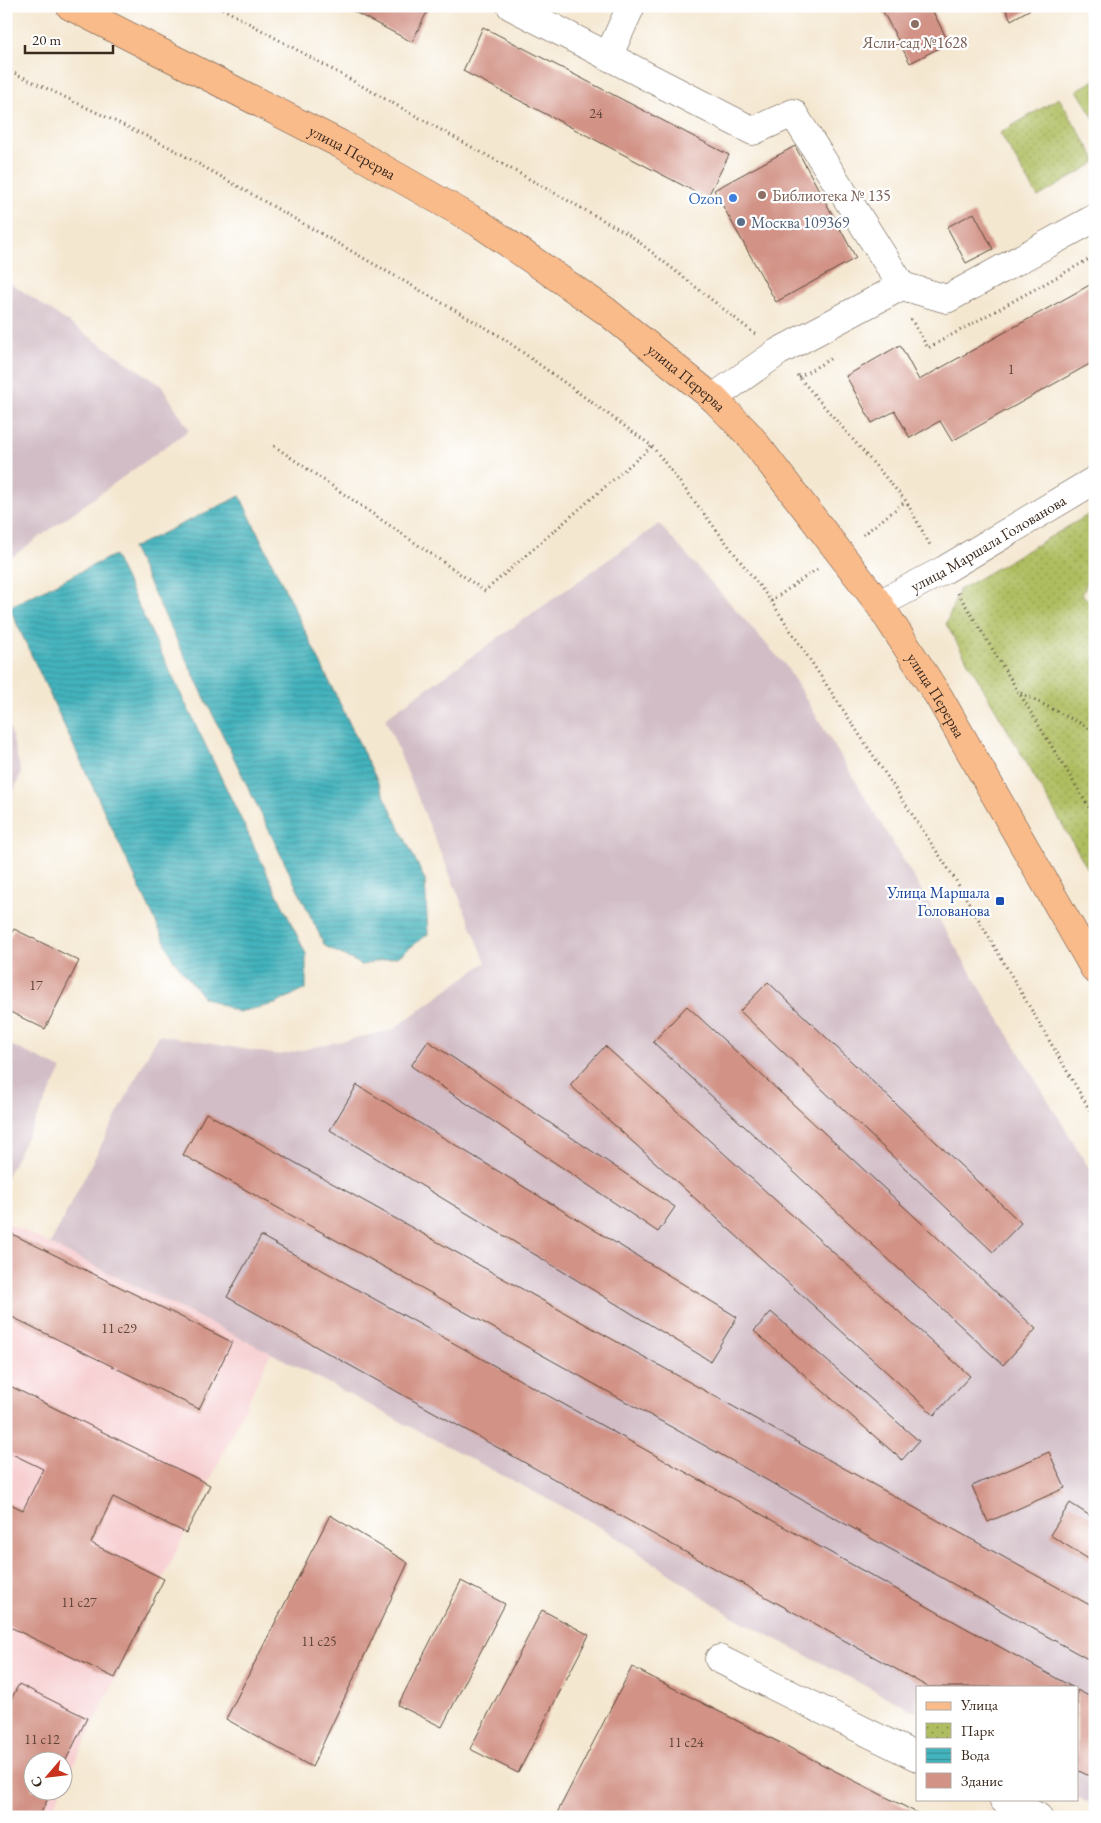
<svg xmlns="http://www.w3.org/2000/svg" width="1101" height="1823" viewBox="0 0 1101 1823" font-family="'EB Garamond',serif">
  <defs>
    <pattern id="park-dots" width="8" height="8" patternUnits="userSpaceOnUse" patternTransform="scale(1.25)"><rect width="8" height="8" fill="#aebd5f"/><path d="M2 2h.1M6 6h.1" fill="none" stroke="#8f9a4e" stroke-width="1.8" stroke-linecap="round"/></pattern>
    <pattern id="water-rules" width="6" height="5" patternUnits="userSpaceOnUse" patternTransform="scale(1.25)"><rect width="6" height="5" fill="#43b3bd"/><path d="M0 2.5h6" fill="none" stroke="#399299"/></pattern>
  </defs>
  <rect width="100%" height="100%" fill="#fff"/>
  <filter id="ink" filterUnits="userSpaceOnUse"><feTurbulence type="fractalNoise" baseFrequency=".02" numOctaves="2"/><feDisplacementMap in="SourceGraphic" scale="10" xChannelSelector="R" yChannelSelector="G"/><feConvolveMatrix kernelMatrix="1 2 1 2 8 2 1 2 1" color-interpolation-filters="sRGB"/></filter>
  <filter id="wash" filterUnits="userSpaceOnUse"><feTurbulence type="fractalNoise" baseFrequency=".0096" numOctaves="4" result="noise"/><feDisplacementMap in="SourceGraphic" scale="20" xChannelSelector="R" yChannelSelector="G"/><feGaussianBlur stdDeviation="1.12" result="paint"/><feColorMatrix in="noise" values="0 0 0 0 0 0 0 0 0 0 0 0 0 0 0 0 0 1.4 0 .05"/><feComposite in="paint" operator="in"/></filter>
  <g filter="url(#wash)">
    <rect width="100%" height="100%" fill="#f4e7d0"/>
    <polygon fill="#f7cfd1" points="6,1222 271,1353 63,1788 62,1760 32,1760 32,1790 61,1791 49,1817 6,1817"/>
    <g fill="#d2bdc6">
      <polygon points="6,280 162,386 189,430 6,561"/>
      <polygon points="659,524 786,666 1095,1178 1095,1806 1077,1797 1077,1687 917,1687 917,1713 730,1615 604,1529 271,1353 50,1244 158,1035 279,1055 392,1030 486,962 385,718"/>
      <polygon points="6,712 21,773 6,810"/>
      <polygon points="6,1043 62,1069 6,1178"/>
    </g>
    <g fill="url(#park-dots)" stroke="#74743e">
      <polygon points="1059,98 1095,158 1095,163 1038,197 1000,133"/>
      <polygon points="1095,511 1095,566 1082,595 1095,606 1095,881 946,624 959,590"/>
    </g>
    <polygon fill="#aebd5f" stroke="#74743e" points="1095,80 1095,120 1077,90"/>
    <g fill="url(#water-rules)" stroke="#3f6e6e">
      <polygon points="240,496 425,880 428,934 399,956 362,965 325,946 132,548"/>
      <polygon points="114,555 306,954 306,988 275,1004 238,1012 203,997 173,959 9,607"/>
    </g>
    <g id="blocks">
      <g fill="#d29285">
        <polygon points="343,6 430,6 412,42"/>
        <polygon points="880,6 930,6 949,43 910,63"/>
        <polygon points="1004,6 1036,6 1011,20"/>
        <polygon points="483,27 729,155 707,198 463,71"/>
        <polygon points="795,146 856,258 776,302 714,190"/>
        <polygon points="974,213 993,249 966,263 947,227"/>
        <polygon points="1095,282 1095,361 952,441 940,421 910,438 895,411 872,423 846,376 900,345 919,380"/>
        <polygon points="14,929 79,961 45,1029 6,1010 6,944"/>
        <polygon points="768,982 1021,1223 993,1252 740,1011"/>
        <polygon points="687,1006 1036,1329 1003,1365 653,1042"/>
        <polygon points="428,1041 675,1207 658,1232 411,1066"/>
        <polygon points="605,1046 970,1376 934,1415 570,1085"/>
        <polygon points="357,1085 737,1317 710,1361 330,1130"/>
        <polygon points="206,1113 1095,1608 1095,1663 183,1155"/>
        <polygon points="6,1231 232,1342 199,1409 6,1314"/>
        <polygon points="261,1236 1072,1687 928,1687 227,1297"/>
        <polygon points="771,1312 919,1441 902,1460 754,1331"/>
        <polygon points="6,1384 210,1485 186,1533 113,1497 91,1543 164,1579 115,1678 6,1625 6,1502 23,1510 43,1469 6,1451"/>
        <polygon points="1049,1452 1065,1488 988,1522 972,1486"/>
        <polygon points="1070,1503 1095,1519 1095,1563 1050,1535"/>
        <polygon points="330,1515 408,1563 312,1767 226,1719"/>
        <polygon points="461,1581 505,1604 442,1727 398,1705"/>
        <polygon points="542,1610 589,1635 518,1773 470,1749"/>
        <polygon points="632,1667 925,1817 555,1817"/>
        <polygon points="19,1684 87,1718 62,1768 62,1760 32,1760 32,1790 52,1790 39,1817 6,1817 6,1709"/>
        <polygon points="1077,1690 1095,1699 1095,1779 1077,1770"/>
      </g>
    </g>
  </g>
  <g filter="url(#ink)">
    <use href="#blocks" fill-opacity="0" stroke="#574639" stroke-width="1"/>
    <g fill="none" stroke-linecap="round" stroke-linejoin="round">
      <g stroke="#574639" stroke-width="29">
        <g id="minor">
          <polyline points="511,6 753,131 793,113 902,286"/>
          <polyline points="608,57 631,6"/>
          <polyline points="713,398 778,352 902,286 947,299 1095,218"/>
          <path id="s1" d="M 879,604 L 944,570 L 1095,480"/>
          <polyline points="719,1659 917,1757"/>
          <polyline points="1003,1799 1038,1817"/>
        </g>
      </g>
      <g stroke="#574639" stroke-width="29">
        <g id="major">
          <path id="s2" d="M 70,6 L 340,144 L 479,223 L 606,311 L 713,398 L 749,435 L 879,604 L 939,697 L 1095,970"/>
        </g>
      </g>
      <g stroke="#574639" stroke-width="3" stroke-dasharray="1 4" stroke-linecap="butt">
        <polyline points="218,6 630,235 755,334"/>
        <polyline points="6,69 169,147 500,336 652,446 771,601 955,879 1095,1119"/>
        <polyline points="911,319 928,348 1095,256"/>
        <polyline points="797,375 906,501 930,545"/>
        <polyline points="799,377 830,359"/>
        <polyline points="274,446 485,591 652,446"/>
        <polyline points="863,535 906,501"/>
        <polyline points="958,593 1095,817"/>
        <polyline points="771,601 817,569"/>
        <polyline points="1021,693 1095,731"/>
      </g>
      <use href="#minor" stroke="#fff" stroke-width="28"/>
      <use href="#major" stroke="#fabb8b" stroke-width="28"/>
    </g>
  </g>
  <g fill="#8d6e63" stroke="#fff" stroke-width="2">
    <circle cx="915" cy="24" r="5"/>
    <circle cx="762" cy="195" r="5"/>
  </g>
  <circle fill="#3f7fe0" stroke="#fff" stroke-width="2" cx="733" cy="198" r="5"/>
  <circle fill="#5c6f8a" stroke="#fff" stroke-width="2" cx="741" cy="222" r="5"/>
  <rect fill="#1a4fb4" stroke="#fff" stroke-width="2" x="995" y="896" width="10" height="10" rx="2.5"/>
  <g text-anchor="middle" stroke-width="4.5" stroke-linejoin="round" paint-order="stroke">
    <g font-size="14" fill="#614438">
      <text x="596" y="118">24</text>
      <text x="1011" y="374">1</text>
      <text x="36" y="990">17</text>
      <text x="119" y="1333">11 c29</text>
      <text x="79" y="1607">11 с27</text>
      <text x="319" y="1646">11 с25</text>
      <text x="42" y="1744">11 с12</text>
      <text x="686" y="1747">11 с24</text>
    </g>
    <g font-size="16" fill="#785e54" stroke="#fff">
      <text x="915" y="48">Ясли-сад №1628</text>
      <text x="772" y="201" text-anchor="start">Библиотека № 135</text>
    </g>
    <g font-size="16" fill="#3b2a1e" stroke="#fff">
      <text dy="6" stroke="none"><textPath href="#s2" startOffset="318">улица Перерва</textPath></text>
      <text dy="6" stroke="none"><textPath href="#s2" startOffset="722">улица Перерва</textPath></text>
      <text dy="6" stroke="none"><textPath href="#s1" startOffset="125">улица Маршала Голованова</textPath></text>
      <text dy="6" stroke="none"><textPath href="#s2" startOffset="1128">улица Перерва</textPath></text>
    </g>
    <g font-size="16" fill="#366cbe" stroke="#fff" text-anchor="end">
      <text x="723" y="204">Ozon</text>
    </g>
    <g font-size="16" fill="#4e5e75" stroke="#fff" text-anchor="start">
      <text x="751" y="228">Москва 109369</text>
    </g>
    <g font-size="16" fill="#164399" stroke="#fff" text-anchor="end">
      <text x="990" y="898">Улица Маршала<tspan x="990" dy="18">Голованова</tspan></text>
    </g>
  </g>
  <rect width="1101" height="1823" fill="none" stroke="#fff" stroke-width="25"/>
  <rect x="916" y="1686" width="162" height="115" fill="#ffffff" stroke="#b1aaa5"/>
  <rect x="926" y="1702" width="25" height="8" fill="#fabb8b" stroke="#b1aaa5"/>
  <text x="961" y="1710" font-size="15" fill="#3b2a1e">Улица</text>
  <rect x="926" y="1723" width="25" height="15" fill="url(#park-dots)" stroke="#b1aaa5"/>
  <text x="961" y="1736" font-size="15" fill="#3b2a1e">Парк</text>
  <rect x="926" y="1748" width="25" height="15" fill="url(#water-rules)" stroke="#b1aaa5"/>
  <text x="961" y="1760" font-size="15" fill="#3b2a1e">Вода</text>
  <rect x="926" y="1773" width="25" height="15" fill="#d29285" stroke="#b1aaa5"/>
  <text x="961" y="1786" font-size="15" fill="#3b2a1e">Здание</text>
  <g transform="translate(48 1776) rotate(242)"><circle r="24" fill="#ffffff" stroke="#b1aaa5"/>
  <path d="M0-4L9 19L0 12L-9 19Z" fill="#c8321e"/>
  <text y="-8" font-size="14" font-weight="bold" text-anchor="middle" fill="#3b2a1e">С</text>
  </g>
  <path d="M25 45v8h88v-8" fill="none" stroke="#3b2a1e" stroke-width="2.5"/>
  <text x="32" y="45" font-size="15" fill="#3b2a1e" stroke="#ffffff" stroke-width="4" paint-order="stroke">20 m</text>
</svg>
